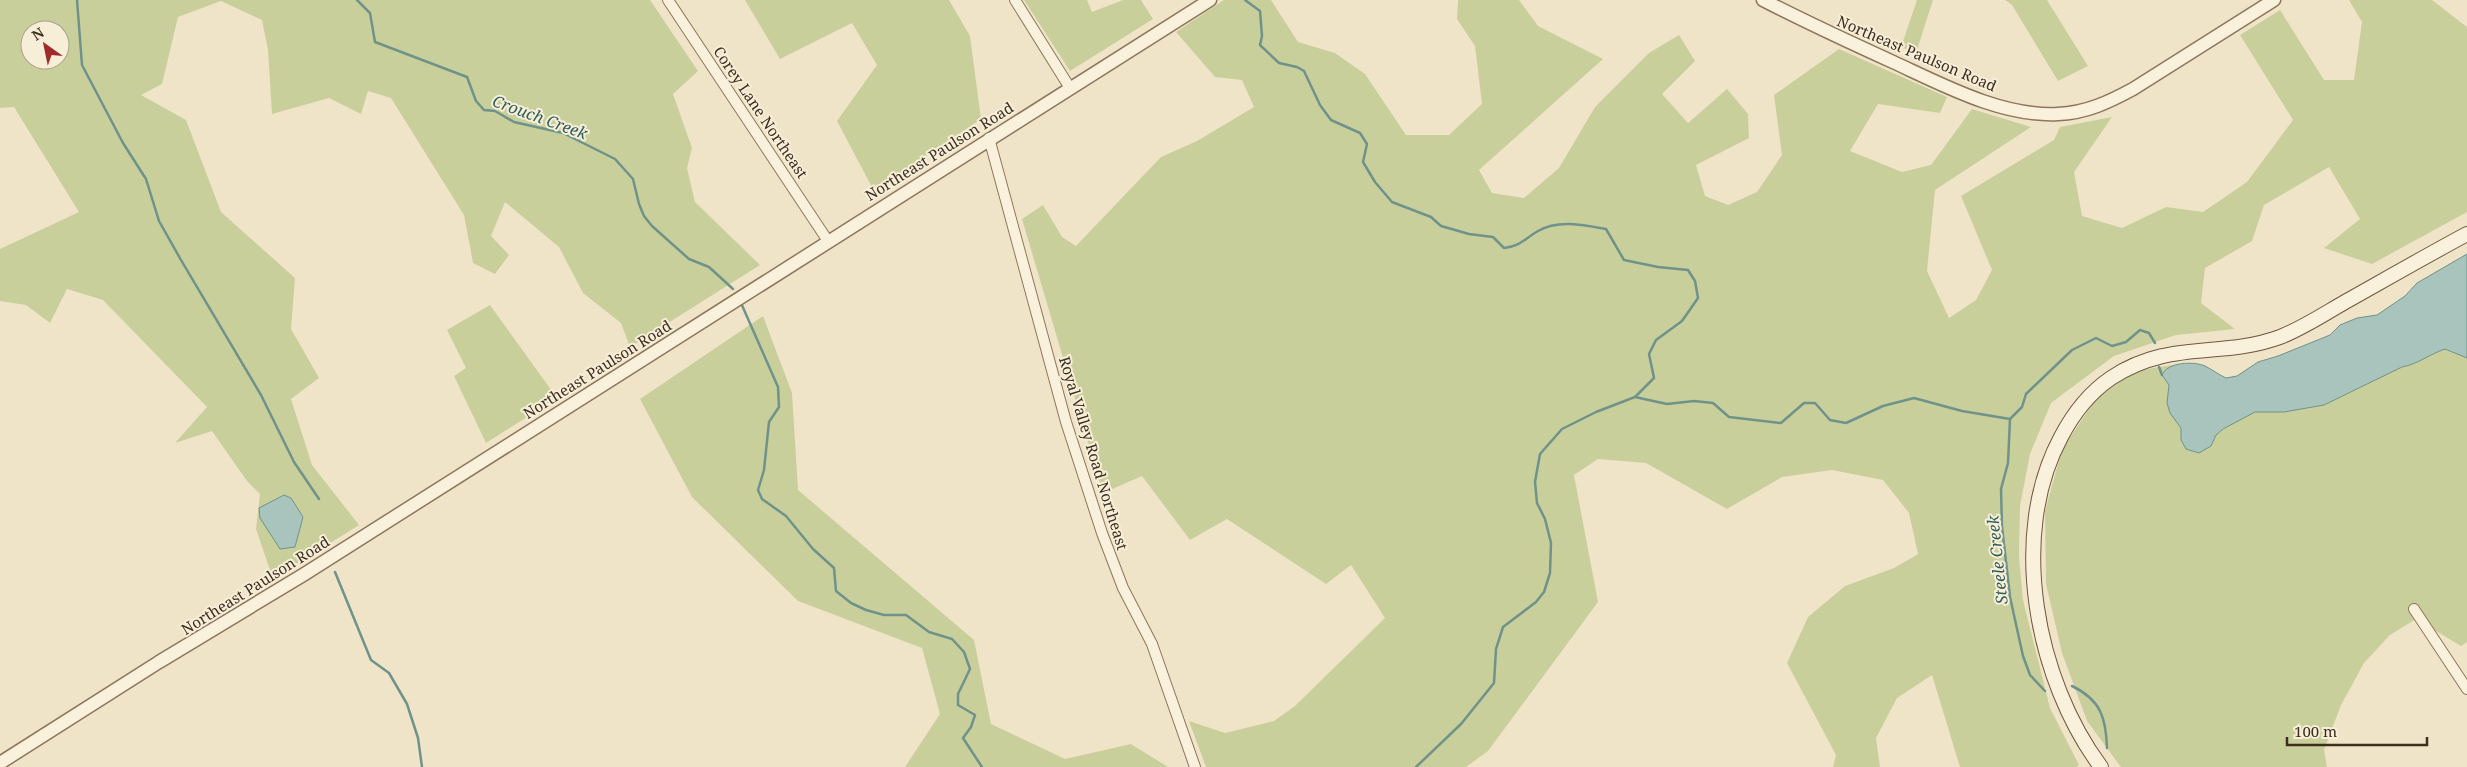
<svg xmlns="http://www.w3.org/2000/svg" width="2467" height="767" font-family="'Noto Serif',serif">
	<rect width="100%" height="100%" fill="#f0e4c8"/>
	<!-- green -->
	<path fill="#c9cf9b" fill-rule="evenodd" d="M0,0H650L698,71L673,94L692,148L687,168L695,202L760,265L630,347L621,323L583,293L559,247L505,202L491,236L509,255L495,274L473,263L464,215L391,98L368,91L361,114L329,98L272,114L268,50L262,20L221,1L178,17L162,84L141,95L186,120L221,212L295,278L291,329L319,378L291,399L312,465L359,525L273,579L256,529L260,494L247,481L212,431L175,443L207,407L103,300L67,289L50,323L26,305L0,301V249L79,212L14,107L0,108ZM30,30H60V60H30Z
		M745,0H949L970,36L981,119L874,191L837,121L877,65L852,23L780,59Z
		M1024,0H1087L1092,12L1123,0H1141L1153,19L1070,71Z
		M1224,0H1271L1298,42L1335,53L1365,74L1406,135H1449L1482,104L1475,46L1457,19L1458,0H1519L1538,26L1603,59L1479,170L1492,193L1524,198L1559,168L1595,107L1649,53L1679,35L1695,61L1662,94L1688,123L1727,89L1748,114L1749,138L1696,165L1705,196L1728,205L1757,192L1782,155L1774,95L1839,49L1947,97L1940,113L1878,104L1850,151L1902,172L1931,165L1972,109L2031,127L1935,190L1927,271L1949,318L1976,300L1992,270L1961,196L2054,140L2060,127L2112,117L2074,172L2082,216L2122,228L2166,207L2203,212L2247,182L2293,120L2240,35L2280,10L2324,80H2354L2362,22L2349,0H2432L2467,27V212L2372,264L2324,248L2360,219L2329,167L2264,205L2252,241L2205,268L2201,303L2235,329L2176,335L2114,356L2051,403L2030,454L2020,506L2019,556L2023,600L2050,708L2079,765L2076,767H1960L1932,675L1897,698L1876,738L1880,767H1833L1836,755L1787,663L1808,617L1845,586L1894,568L1918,554L1909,513L1883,480L1832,470L1782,477L1727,509L1646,463L1598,459L1574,475L1598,602L1488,751L1466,767H1206L1189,721L1225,733L1274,721L1295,706L1385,618L1351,565L1326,584L1227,519L1190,540L1142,476L1103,493L1022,219L1043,205L1062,237L1076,246L1161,157L1197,141L1254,107L1242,80L1215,77L1176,32Z
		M1917,0H1933L1916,53L1901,47Z
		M2005,0H2047L2088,66L2058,81L2012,5Z
		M2467,254V642L2461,646L2416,619L2390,635L2364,663L2341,705L2324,750L2327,767H2121L2087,721L2062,653L2046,584L2045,511L2062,449L2100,393L2124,377L2140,370L2179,364L2204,365L2226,378L2237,376L2258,362L2278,356L2330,335L2340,325L2357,318L2377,315L2405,296L2417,283Z
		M490,305L557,398L486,443L454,376L466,368L447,330Z
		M763,316L792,393L798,490L974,640L991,724L1065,759L1131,744L1168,767H905L940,714L922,648L798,601L692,497L640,399Z"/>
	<!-- water -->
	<path fill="#a9c4bc" stroke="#6f938a" d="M2467,254V358L2445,349C2430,354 2418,364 2402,367L2324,405L2284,412H2255L2223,429L2216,435L2211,446L2199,453L2186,449L2181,440V428L2170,413L2167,403L2169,385L2162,375C2167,362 2194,361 2205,366C2213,370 2219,375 2226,378L2237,376L2258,362L2278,356L2330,335L2340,325L2357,318L2377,315L2405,296L2417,283Z
		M284,495L291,498L303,517L295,547L280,549L260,518L259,508Z"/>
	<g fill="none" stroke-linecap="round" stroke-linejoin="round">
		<!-- stream -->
		<path stroke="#6f938a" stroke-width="2.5" d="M77,0L82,65L123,143L146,179L159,221L181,260L261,395L294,462L319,499
			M357,0L370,13L375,42L467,77L476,101L484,110L495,111L514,122L563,133L615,159L633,179L639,204L644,216L652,226L689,259L709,267L733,289
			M1245,0L1260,11L1262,36L1260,45L1279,63L1297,67L1304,71L1320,105L1331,120L1360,133L1367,144L1363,162L1375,182L1392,202L1431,217L1441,226L1469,234L1493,237L1504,248C1521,246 1524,239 1538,231C1558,219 1585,225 1606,229L1624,260L1658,267L1688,270L1695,281L1698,298L1682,321L1656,340L1649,354L1654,378L1635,397
			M741,303L778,387L779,407L769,422L764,470L758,490L762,499L786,516L813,549L834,568L836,591L851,603L866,610L884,615H906L929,632L952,639L964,652L970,669L958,694V705L975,715L971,727L963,738L982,767
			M2159,367L2162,375
			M2010,419L2008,463L2001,489L2002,527L2010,597L2023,656L2030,675L2045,691
			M2010,419L2022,407L2026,394L2072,350L2096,338L2112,346L2126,342L2140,330L2149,333L2155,343
			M335,572L371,660L389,673L407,704L418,738L422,767
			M2072,686C2101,700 2106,718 2107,748
			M1416,767L1461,724L1494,683L1496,649L1503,627L1536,602L1544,592L1550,573L1551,543L1545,519L1537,503L1535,482L1540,454L1562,429L1596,412L1635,397L1667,404L1694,401L1713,403L1729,417L1781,423L1804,403H1815L1830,420L1846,423L1883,406L1914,398L1962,411L2010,419"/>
		<defs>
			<path id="minor" d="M668,0L828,241
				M1015,0L1070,88
				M989,138L1066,422L1102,533L1123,588L1152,644L1195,767
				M2414,609L2467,689"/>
			<path id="tertiary" d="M1763,0C1806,22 1849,42 1893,62C1943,85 2002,117 2058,114C2086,113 2109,102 2133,89L2274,0
				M0,763L159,662L303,575L1210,0"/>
			<path id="secondary" d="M2101,767C2036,680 2008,535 2061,437C2073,414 2089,393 2111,378C2170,339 2220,359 2280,337C2303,328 2324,314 2345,302C2386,279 2426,256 2467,234"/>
		</defs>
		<!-- minor casing -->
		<use href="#minor" stroke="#8d765c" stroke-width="12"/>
		<!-- tertiary casing -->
		<use href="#tertiary" stroke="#8d765c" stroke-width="15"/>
		<!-- secondary casing -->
		<use href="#secondary" stroke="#6f573f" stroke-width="16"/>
		<!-- minor -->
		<use href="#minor" stroke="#faf1dc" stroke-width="10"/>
		<!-- tertiary -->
		<use href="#tertiary" stroke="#faf1dc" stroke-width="12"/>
		<!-- secondary -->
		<use href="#secondary" stroke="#faf1dc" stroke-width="14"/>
	</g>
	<g text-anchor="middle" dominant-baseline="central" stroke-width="4" stroke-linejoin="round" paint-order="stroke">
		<!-- street labels -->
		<g font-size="15" fill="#3d2e20" stroke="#f7eed8">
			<text transform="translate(1917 53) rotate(23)">Northeast Paulson Road</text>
			<text transform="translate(761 112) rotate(56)">Corey Lane Northeast</text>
			<text transform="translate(939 151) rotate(-32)">Northeast Paulson Road</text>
			<text transform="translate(597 369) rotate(-32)">Northeast Paulson Road</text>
			<text transform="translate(1094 453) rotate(73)">Royal Valley Road Northeast</text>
			<text transform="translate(255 585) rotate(-32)">Northeast Paulson Road</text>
		</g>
		<!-- water labels -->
		<g font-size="16" font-style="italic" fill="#2f5d5a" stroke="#f7eed8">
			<text transform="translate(540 117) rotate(20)">Crouch Creek</text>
			<text transform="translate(1997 560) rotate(-96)">Steele Creek</text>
		</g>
	</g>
	<!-- north arrow -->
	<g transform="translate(45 45) rotate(327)"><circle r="24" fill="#f7eed8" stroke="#ada18e"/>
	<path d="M0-4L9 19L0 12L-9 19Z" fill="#9e2a2b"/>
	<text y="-8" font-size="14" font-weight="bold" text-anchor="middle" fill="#3d2e20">N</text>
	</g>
	<!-- scale -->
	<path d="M2287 737v8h140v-8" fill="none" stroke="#3d2e20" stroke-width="2.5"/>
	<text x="2294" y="737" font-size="15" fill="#3d2e20" stroke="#f7eed8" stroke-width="4" paint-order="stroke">100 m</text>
</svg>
